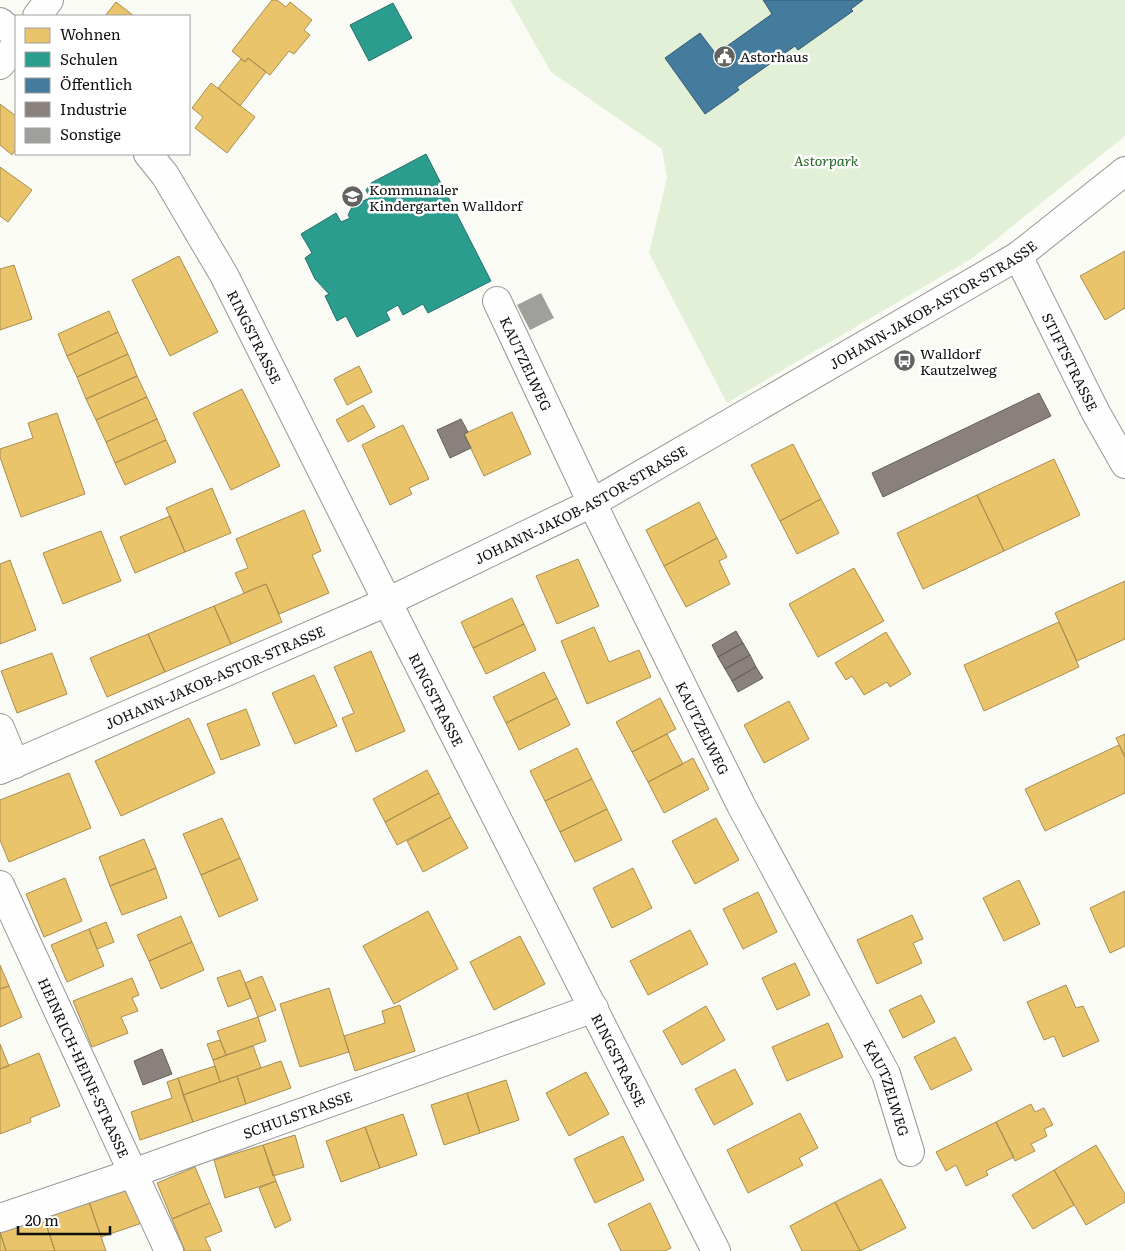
<svg xmlns="http://www.w3.org/2000/svg" width="1125" height="1251" font-family="Literata,serif">
	<rect width="100%" height="100%" fill="#fbfbf6"/>
	<!-- green -->
	<path fill="#e1f0d7" d="M510,0H1125V136L974,257L727,403L649,253L667,178L662,149L551,72Z"/>
	<!-- homes -->
	<path fill="#e9c46a" stroke="#a88e4f" d="M272,0H277L286,7L290,2L312,20L304,30L310,35L294,54L289,51L270,75L248,58L245,62L232,51Z
		M116,2L134,16H105Z
		M248,58L266,72L240,106L218,88L241,59L245,62Z
		M211,83L255,117L227,153L195,128L203,117L192,108Z
		M0,104L16,116V149L12,155L0,145Z
		M0,167L32,190L8,222L0,216Z
		M1125,251V308L1105,320L1080,276Z
		M179,256L218,332L170,356L132,280Z
		M14,265L32,319L0,330V269Z
		M109,311L118,332L67,356L58,334Z
		M118,332L128,354L77,377L67,356Z
		M128,354L137,376L86,399L77,377Z
		M359,366L372,392L347,405L334,379Z
		M137,376L147,397L96,420L86,399Z
		M242,389L280,466L231,490L193,413Z
		M147,397L157,419L106,442L96,420Z
		M363,405L375,427L348,442L336,420Z
		M512,412L531,454L484,476L464,434Z
		M57,413L85,494L21,517L0,457V449L33,438L28,423Z
		M157,419L166,440L115,463L106,442Z
		M403,425L429,479L409,488L412,494L390,505L362,445Z
		M166,440L176,462L125,485L115,463Z
		M793,444L821,499L780,521L751,465Z
		M1054,459L1080,515L1004,551L977,495Z
		M212,488L231,533L185,552L166,508Z
		M977,495L1004,551L923,589L897,533Z
		M821,499L839,533L797,554L780,521Z
		M699,502L717,538L664,566L646,530Z
		M304,510L321,551L312,555L329,593L279,614L266,584L244,593L235,573L248,568L236,539Z
		M170,516L185,552L135,573L120,537Z
		M101,531L121,581L63,604L43,553Z
		M717,538L727,557L719,561L730,584L686,607L664,566Z
		M578,559L599,606L557,624L536,576Z
		M10,560L36,630L0,644V564Z
		M854,568L884,621L818,657L789,604Z
		M1125,581V639L1077,661L1055,613Z
		M266,584L282,622L231,644L214,606Z
		M512,598L524,624L473,648L461,622Z
		M214,606L231,644L165,672L148,634Z
		M1059,622L1079,667L984,711L964,665Z
		M524,624L536,650L486,674L473,648Z
		M594,627L609,662L639,650L651,677L587,704L561,641Z
		M886,632L911,674L890,687L887,682L864,695L852,676L846,680L835,663Z
		M148,634L165,672L107,697L90,658Z
		M371,651L405,731L356,752L342,718L354,713L334,667Z
		M52,653L67,694L17,713L1,671Z
		M544,672L557,698L506,723L493,697Z
		M314,675L337,726L295,744L272,693Z
		M557,698L570,725L519,750L506,723Z
		M660,698L676,729L632,752L616,722Z
		M789,701L809,739L764,763L744,725Z
		M246,709L260,745L221,760L207,724Z
		M189,718L215,773L121,816L95,761Z
		M667,734L683,764L648,782L632,752Z
		M1125,734V757L1116,738Z
		M1119,745L1125,757V793L1045,831L1025,789Z
		M577,748L592,779L545,801L530,771Z
		M693,758L709,789L664,813L648,782Z
		M427,770L439,793L385,822L373,799Z
		M69,773L91,828L9,862L0,840V800Z
		M592,779L607,809L560,832L545,801Z
		M439,793L451,817L397,845L385,822Z
		M607,809L622,840L575,862L560,832Z
		M451,817L468,848L423,872L407,841Z
		M222,818L240,858L201,875L183,834Z
		M716,818L739,860L695,884L672,841Z
		M144,839L156,868L110,886L99,857Z
		M240,858L258,900L219,917L201,875Z
		M156,868L167,898L122,915L110,886Z
		M633,868L652,908L612,928L593,888Z
		M65,878L82,921L44,937L26,894Z
		M1019,880L1040,924L1004,941L983,898Z
		M1125,891V946L1110,953L1090,908Z
		M758,892L777,932L743,949L723,909Z
		M428,911L458,969L394,1004L363,946Z
		M912,915L923,939L913,943L922,963L877,984L857,940Z
		M181,916L192,942L149,961L137,935Z
		M106,922L114,942L97,949L89,929Z
		M89,929L104,966L67,982L51,945Z
		M690,930L708,964L648,995L630,961Z
		M520,936L545,984L494,1010L470,962Z
		M192,942L204,970L161,989L149,961Z
		M795,963L810,995L777,1010L762,978Z
		M0,965L9,986L0,989Z
		M240,970L251,998L228,1007L217,978Z
		M262,976L276,1010L258,1017L245,983Z
		M132,978L139,995L132,998L138,1011L121,1017L128,1033L92,1047L73,1001Z
		M1066,985L1076,1008L1083,1006L1099,1041L1063,1057L1054,1036L1044,1040L1027,1002Z
		M9,986L22,1017L0,1027V989Z
		M329,988L349,1052L300,1067L280,1004Z
		M921,995L935,1022L903,1038L889,1010Z
		M400,1005L415,1051L355,1071L344,1036L385,1023L382,1011Z
		M706,1006L725,1040L682,1065L663,1031Z
		M258,1017L266,1041L226,1055L217,1031Z
		M828,1023L843,1057L787,1081L772,1047Z
		M955,1037L972,1070L931,1090L914,1057Z
		M220,1040L226,1055L213,1060L207,1044Z
		M0,1044L9,1066L0,1069Z
		M253,1046L261,1068L220,1082L213,1060Z
		M39,1053L60,1106L30,1118L31,1122L0,1134V1069Z
		M281,1061L291,1088L246,1104L237,1076Z
		M215,1066L220,1082L183,1095L178,1078Z
		M735,1069L753,1104L714,1125L695,1089Z
		M586,1072L609,1114L569,1136L546,1093Z
		M237,1076L246,1104L193,1122L183,1095Z
		M178,1078L193,1122L140,1140L131,1112L172,1098L167,1082Z
		M506,1080L519,1120L480,1133L467,1093Z
		M467,1093L480,1133L444,1145L431,1105Z
		M1031,1104L1035,1112L1044,1108L1053,1125L1044,1129L1047,1136L1031,1144L1035,1151L1015,1161L996,1122Z
		M800,1113L818,1148L799,1158L803,1165L748,1193L727,1150Z
		M403,1114L417,1155L380,1168L365,1127Z
		M996,1122L1014,1157L986,1171L988,1175L966,1186L956,1165L946,1171L936,1152Z
		M365,1127L380,1168L341,1182L326,1141Z
		M295,1135L304,1167L273,1176L263,1145Z
		M623,1136L644,1180L595,1203L574,1159Z
		M263,1145L276,1181L225,1198L214,1160Z
		M1096,1145L1125,1194V1202L1086,1225L1054,1170Z
		M195,1167L210,1203L172,1219L157,1183Z
		M1054,1170L1074,1205L1033,1229L1012,1195Z
		M881,1179L906,1228L860,1251L835,1202Z
		M276,1181L291,1220L275,1228L259,1188Z
		M131,1188L142,1223L101,1237L89,1202Z
		M89,1202L106,1251H55L44,1218Z
		M835,1202L860,1251H802L790,1226Z
		M210,1203L222,1231L205,1238L211,1251H185L172,1219Z
		M650,1203L671,1248L665,1251H621L608,1224Z
		M44,1218L55,1251H6L0,1232Z
		M0,1232L6,1251H0Z"/>
	<!-- schools -->
	<path fill="#2a9d8f" stroke="#227369" d="M393,3L412,38L369,61L350,25Z
		M426,154L491,281L428,313L423,304L403,315L398,305L386,312L390,320L357,337L346,316L337,321L325,296L329,294L315,279L305,258L312,253L301,234L336,213L341,222L350,218L348,215L353,205L370,198L366,190L371,183Z"/>
	<!-- public -->
	<path fill="#457b9d" stroke="#355b73" d="M763,0H863L851,9L853,11L798,50L795,46L737,87L739,90L705,114L665,58L700,33L716,54L772,14Z"/>
	<!-- industry -->
	<path fill="#8a817c" stroke="#655f5c" d="M1039,393L1051,416L883,497L872,473Z
		M461,419L468,432L464,434L471,448L450,458L437,430Z
		M736,631L743,643L718,657L712,645Z
		M743,643L750,655L725,669L718,657Z
		M750,655L756,667L732,681L725,669Z
		M756,667L763,678L738,692L732,681Z
		M162,1049L172,1074L143,1085L134,1061Z"/>
	<!-- building -->
	<path fill="#9f9f9b" d="M541,293L554,318L530,330L517,305Z"/>
	<g fill="none" stroke-linecap="round" stroke-linejoin="round">
		<defs>
			<g id="minor">
				<path d="M37,16L49,0"/>
				<path d="M0,22L16,35"/>
				<path d="M0,65L16,45"/>
				<path id="s1" d="M148,154L165,175L224,275L408,643L716,1251"/>
				<path id="s2" d="M1018,256L1096,413L1125,464"/>
				<path id="s3" d="M497,301L592,503L741,805L886,1074L910,1152"/>
				<path d="M0,728L15,764"/>
				<path id="s4" d="M0,770L387,602L592,503L1018,256L1125,171"/>
				<path id="s5" d="M0,885L169,1251"/>
				<path id="s6" d="M0,1218L133,1173L594,1008"/>
			</g>
		</defs>
		<!-- minor casing -->
		<use href="#minor" stroke="#969694" stroke-width="30"/>
		<!-- minor -->
		<use href="#minor" stroke="#fefefe" stroke-width="28"/>
	</g>
	<!-- icons -->
	<defs>
		<symbol id="civic-disc" viewBox="-11 -11 22 22"><circle r="9.5" fill="#626260" stroke="#fff"/><path d="M-.6-6.5H3V-4.5H.6V-3L4-1V1h2V6H-6V1h2V-1L-.6-3ZM-1.2 2.5V6h2.4V2.5Z" fill="#fff"/></symbol>
		<symbol id="school-disc" viewBox="-11 -11 22 22"><circle r="9.5" fill="#626260" stroke="#fff"/><path d="M0-5L7-2L0 1L-7-2ZM-4 1L0 2.5L4 1V4Q0 6-4 4Z" fill="#fff"/></symbol>
		<symbol id="bus-disc" viewBox="-11 -11 22 22"><circle r="9.5" fill="#626260" stroke="#fff"/><path d="M-5-6H5V4H4V6H2V4H-2V6H-4V4H-5ZM-3.5-4V0h7V-4ZM-3.5 1.2v1.5H-2V1.2ZM2 1.2v1.5H3.5V1.2Z" fill="#fff"/></symbol>
	</defs>
	<g fill-rule="evenodd">
		<use href="#civic-disc" x="712" y="44" width="25" height="25"/>
		<use href="#school-disc" x="340" y="184" width="25" height="25"/>
		<use href="#bus-disc" x="892" y="348" width="25" height="25"/>
	</g>
	<g text-anchor="middle" dominant-baseline="central" stroke-width="5" stroke-linejoin="round" paint-order="stroke">
		<!-- poi labels -->
		<g font-size="14" fill="#101010" stroke="#fff" text-anchor="start">
			<text x="740" y="56">Astorhaus</text>
			<text x="369" y="189">Kommunaler<tspan x="369" dy="16">Kindergarten Walldorf</tspan></text>
			<text x="920" y="353">Walldorf<tspan x="920" dy="16">Kautzelweg</tspan></text>
		</g>
		<!-- park labels -->
		<g font-size="14" font-style="italic" fill="#246423" stroke="#fff">
			<text x="826" y="160">Astorpark</text>
		</g>
		<!-- street labels -->
		<g font-size="14" fill="#101010" stroke="#fff">
			<text stroke="none"><textPath href="#s4" startOffset="1044">JOHANN-JAKOB-ASTOR-STRASSE</textPath></text>
			<text stroke="none"><textPath href="#s1" startOffset="212">RINGSTRASSE</textPath></text>
			<text stroke="none"><textPath href="#s2" startOffset="118">STIFTSTRASSE</textPath></text>
			<text stroke="none"><textPath href="#s3" startOffset="69">KAUTZELWEG</textPath></text>
			<text stroke="none"><textPath href="#s4" startOffset="639">JOHANN-JAKOB-ASTOR-STRASSE</textPath></text>
			<text stroke="none"><textPath href="#s4" startOffset="234">JOHANN-JAKOB-ASTOR-STRASSE</textPath></text>
			<text stroke="none"><textPath href="#s1" startOffset="618">RINGSTRASSE</textPath></text>
			<text stroke="none"><textPath href="#s3" startOffset="474">KAUTZELWEG</textPath></text>
			<text stroke="none"><textPath href="#s1" startOffset="1022">RINGSTRASSE</textPath></text>
			<text stroke="none"><textPath href="#s5" startOffset="201">HEINRICH-HEINE-STRASSE</textPath></text>
			<text stroke="none"><textPath href="#s3" startOffset="879">KAUTZELWEG</textPath></text>
			<text stroke="none"><textPath href="#s6" startOffset="315">SCHULSTRASSE</textPath></text>
		</g>
	</g>
	<!-- legend -->
	<rect x="15" y="15" width="175" height="140" fill="#ffffff" stroke="#9f9f9f"/>
	<rect x="25" y="28" width="25" height="15" fill="#e9c46a" stroke="#9f9f9f"/>
	<text x="60" y="40" font-size="15" fill="#101010">Wohnen</text>
	<rect x="25" y="52" width="25" height="15" fill="#2a9d8f" stroke="#9f9f9f"/>
	<text x="60" y="65" font-size="15" fill="#101010">Schulen</text>
	<rect x="25" y="78" width="25" height="15" fill="#457b9d" stroke="#9f9f9f"/>
	<text x="60" y="90" font-size="15" fill="#101010">Öffentlich</text>
	<rect x="25" y="102" width="25" height="15" fill="#8a817c" stroke="#9f9f9f"/>
	<text x="60" y="115" font-size="15" fill="#101010">Industrie</text>
	<rect x="25" y="128" width="25" height="15" fill="#9f9f9b" stroke="#9f9f9f"/>
	<text x="60" y="140" font-size="15" fill="#101010">Sonstige</text>
	<!-- scale -->
	<path d="M18 1226v8h92v-8" fill="none" stroke="#101010" stroke-width="2.5"/>
	<text x="25" y="1226" font-size="15" fill="#101010" stroke="#ffffff" stroke-width="4" paint-order="stroke">20 m</text>
</svg>
